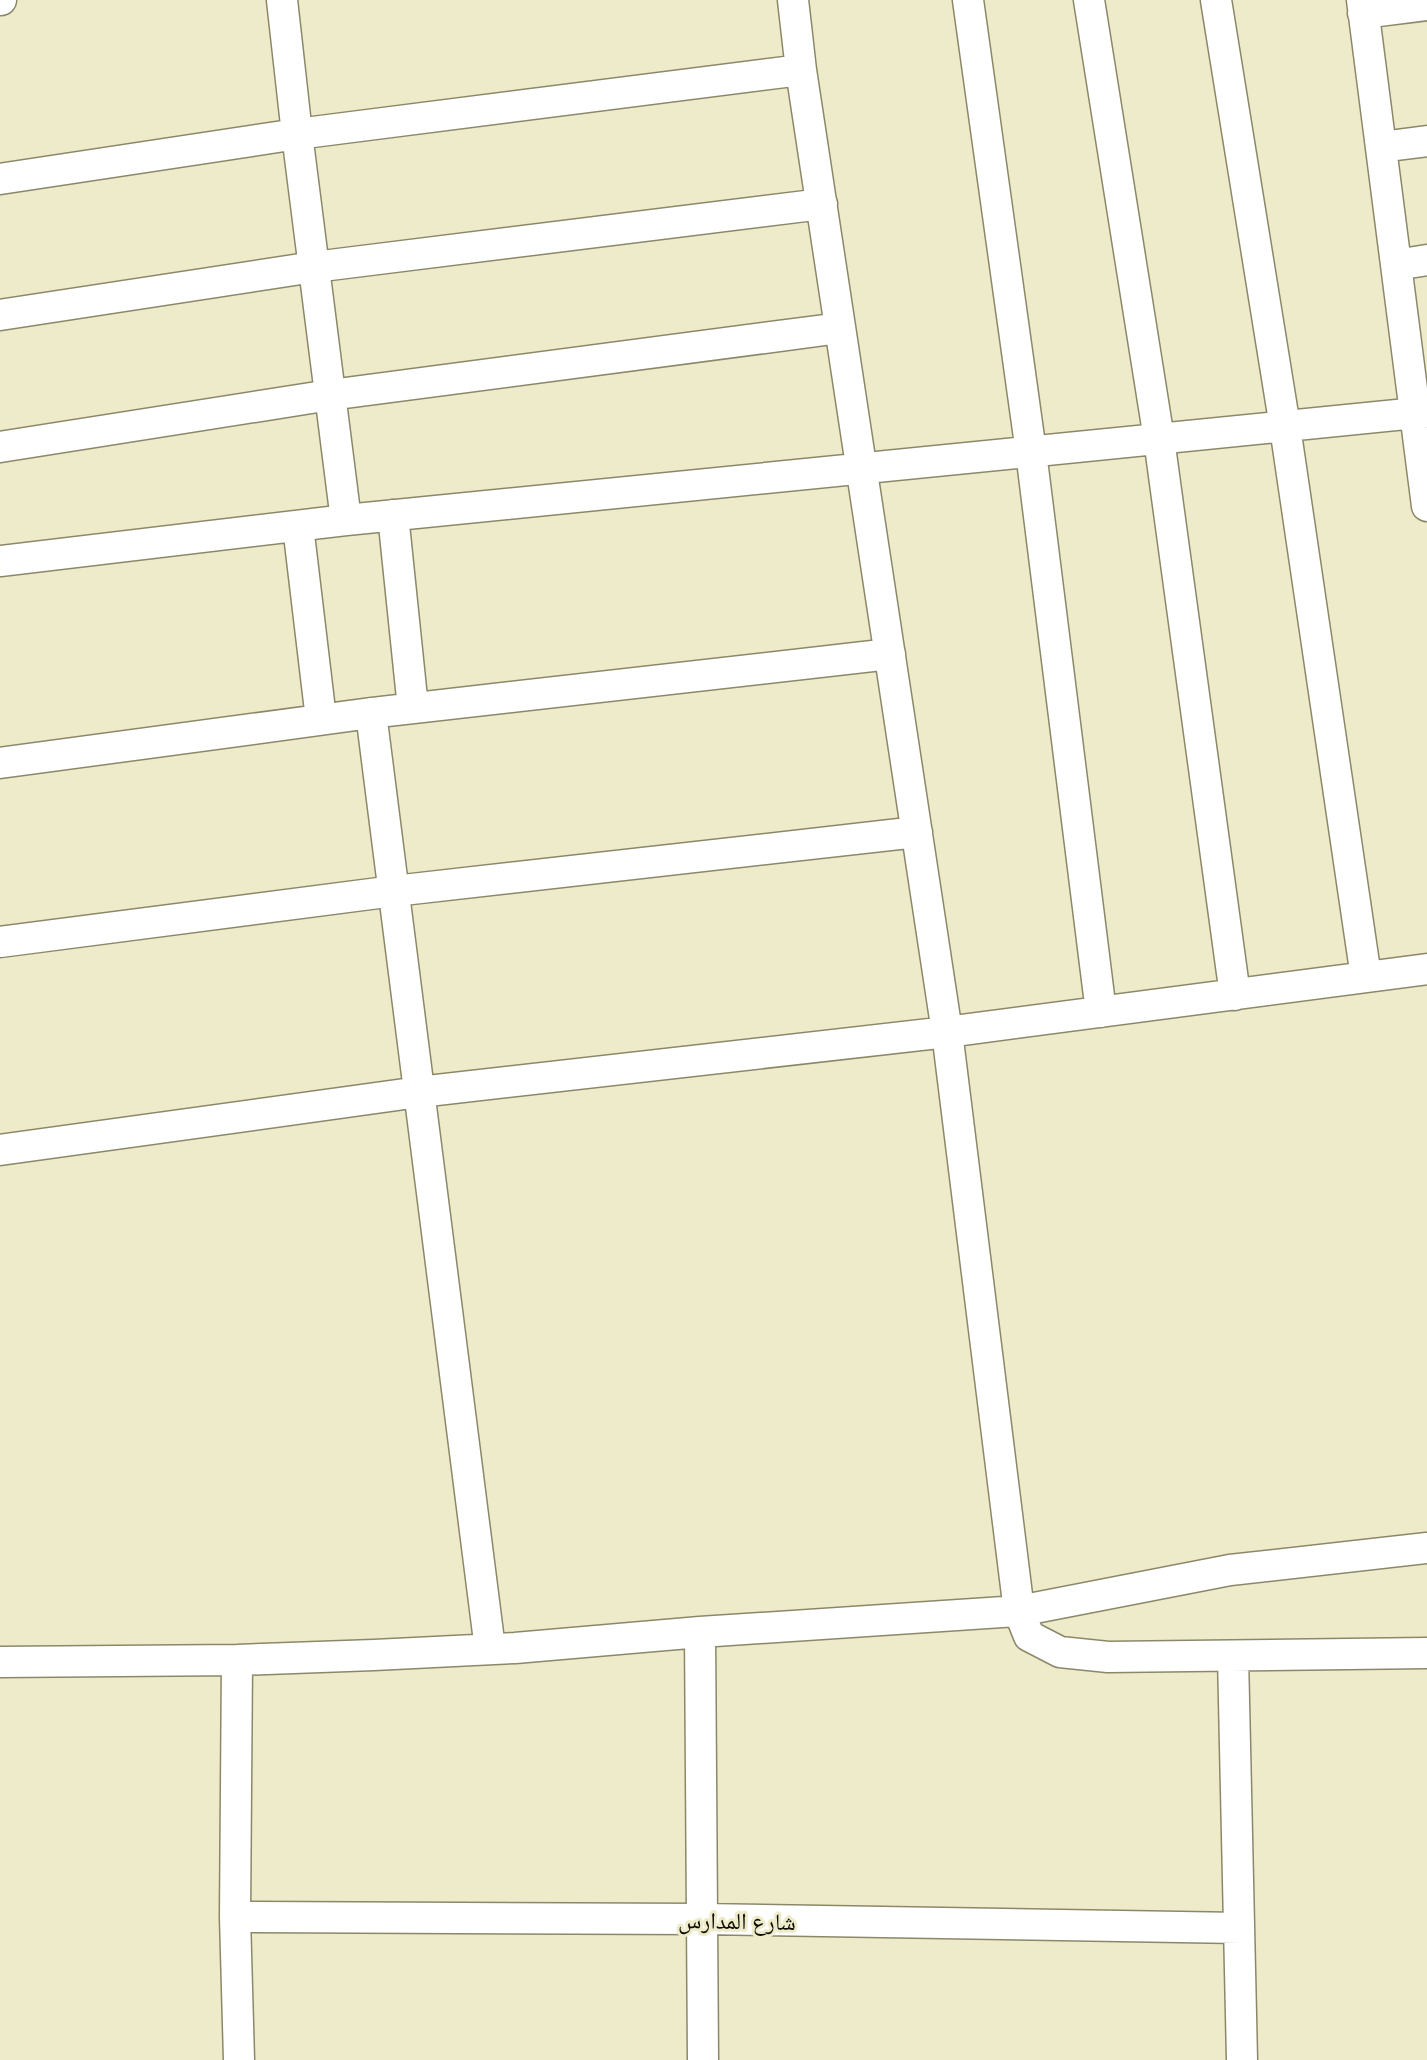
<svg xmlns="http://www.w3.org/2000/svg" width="1427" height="2060" font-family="'IBM Plex Sans','Noto Naskh Arabic',sans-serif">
	<rect width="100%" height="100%" fill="#eeebca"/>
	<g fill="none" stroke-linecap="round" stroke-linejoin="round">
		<defs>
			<path id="street" d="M0,0H1
				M282,0L297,134L346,520
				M793,0L801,70L947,1032L1019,1611L1029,1636L1060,1652L1108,1657L1427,1653
				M968,0L1031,452L1101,1012
				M1089,0L1159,439L1235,995
				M1216,0L1285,427L1366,977
				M1362,0L1427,506
				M1363,13L1427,5
				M1381,147L1427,141
				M0,179L297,134L801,70
				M1396,265L1427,260
				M0,315L314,267L822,204
				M0,447L330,395L840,328
				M393,515L413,708
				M298,526L321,719
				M0,561L346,520L1427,412
				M371,713L490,1649
				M0,763L371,713L890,654
				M0,942L394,891L917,832
				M0,1150L419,1092L947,1032L1427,969
				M700,1632L703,2060
				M1233,1656L1242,2060
				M237,1660L235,1917L239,2060
				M0,1662L237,1660L374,1655L515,1648L700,1632L1019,1611L1230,1570L1427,1548
				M235,1917L702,1919L1239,1928"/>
		</defs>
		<!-- street casing -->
		<use href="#street" stroke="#8b886a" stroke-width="33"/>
		<!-- street -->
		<use href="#street" stroke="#fff" stroke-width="30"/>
	</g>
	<g text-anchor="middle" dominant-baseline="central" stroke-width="6" stroke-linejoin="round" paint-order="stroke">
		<!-- street labels -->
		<g font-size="23" fill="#0d0c03" stroke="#eeebca">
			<text transform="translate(737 1920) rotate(1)">شارع المدارس</text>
		</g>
	</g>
</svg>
